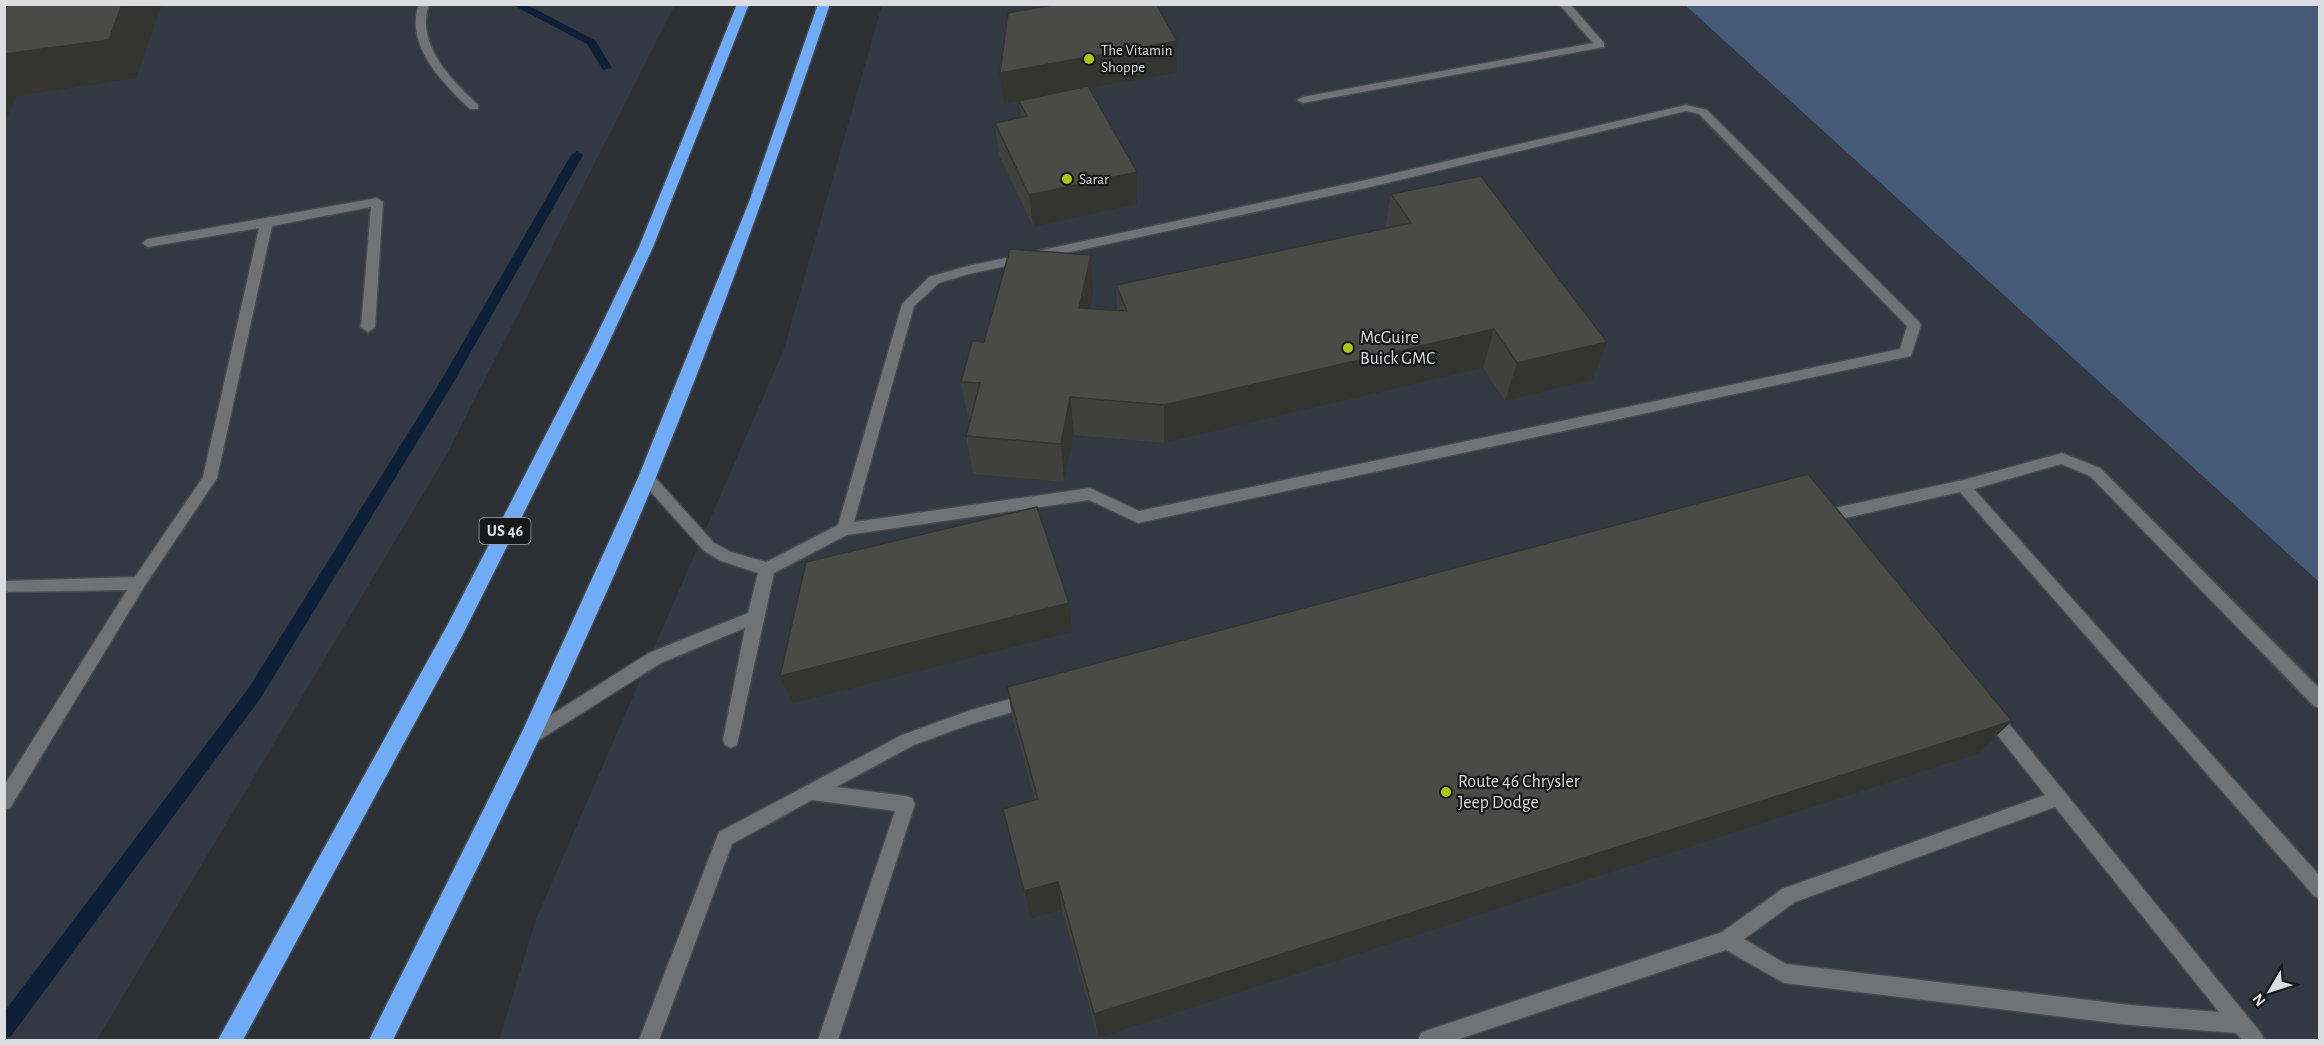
<svg xmlns="http://www.w3.org/2000/svg" width="2324" height="1045" font-family="'Alegreya Sans',sans-serif">
	<rect width="100%" height="100%" fill="#2d3034"/>
	<!-- built -->
	<path fill="#323942" d="M5,5H675L447,454L97,1040H5Z
		M882,5H1685L2319,582V1040H499L536,919L784,349Z"/>
	<!-- forest -->
	<path fill="#455a76" d="M1685,5H2319V582Z"/>
	<g fill="none" stroke-linecap="round" stroke-linejoin="round">
		<!-- stream -->
		<path fill="#0e2038" fill-rule="evenodd" d="M511,4H525L595,40L612,68L603,70L587,44Z
			M577,151L583,155L452,385L260,699L11,1036L4,1039V1012L248,689L442,379L571,155Z"/>
		<defs>
			<path id="lane" d="M419,4H429C415,45 452,80 478,105V109H470C444,84 404,46 419,4Z
				M1559,4H1570L1604,43V47L1303,103L1297,100L1303,97L1593,43Z
				M1686,105L1707,110L1919,322L1921,325L1911,356L1138,523L1089,500L847,535L774,573L737,745L731,748L725,745L723,740L745,628L661,663L536,742L530,745L524,742L522,737L524,732L649,653L748,613L758,573L721,561L704,551L642,482L640,478L642,474H652L714,543L731,552L766,562L838,525L902,304L929,277L968,266L1366,180ZM1686,111L1699,114L1907,326L1900,349L1139,511L1090,488L854,522L914,306L939,283L969,274L1366,188Z
				M377,198L383,202L375,327L368,332L361,327L371,207L272,226L217,478L144,587L10,808L4,810V786L127,590L8,592L4,591V581L135,577L203,477L259,228L148,247L142,243L148,239Z
				M2062,453L2100,468L2320,689V708L2314,706L2090,476L2061,464L1974,489L2320,876V899L2314,896L1960,492L1841,519L1842,522L1840,526C1830,529 1827,523 1823,515L1825,511L1830,509L1963,480Z
				M1028,694L1034,696L1036,701L1034,706L971,724L914,745L836,787L906,796L912,798L915,804L838,1040H818L895,811L812,800L732,844L659,1040H639L719,832L902,735L971,710Z
				M1990,706L1996,708L2261,1033L2264,1040H2242L2236,1033L2130,1025L1784,983L1726,950L1456,1040H1418L1421,1033L1428,1030L1722,932L1782,889L2045,795L1984,718L1982,713L1984,708ZM2055,807L2219,1012L2130,1005L1786,964L1744,939L1795,902Z"/>
			<path id="highway" d="M737,4H749L653,247L604,353L462,636L243,1040H218L448,624L588,353L639,247Z
				M818,4H830C776,164 720,321 656,477C577,668 484,854 393,1040H369L522,732L638,478L749,202Z"/>
		</defs>
		<!-- lane casing -->
		<use href="#lane" stroke="#484b4f" stroke-width="3"/>
		<!-- highway casing -->
		<use href="#highway" stroke="#484b4f" stroke-width="3"/>
		<!-- lane -->
		<use href="#lane" fill="#6f7277" fill-rule="evenodd"/>
		<!-- highway -->
		<use href="#highway" fill="#70abf8" fill-rule="evenodd"/>
	</g>
	<!-- wall -->
	<path fill="#40403c" d="M1177,41V73L1090,89L1137,172V204L1033,227L999,155L995,123L1021,118L1019,102L1004,104L1000,73Z
		M1391,194L1592,380L1505,401L1483,368L1164,443L1074,435L1064,482L973,474L966,436L970,420H968L961,382L984,342L1093,294L1090,308L1117,310L1116,285L1385,229Z
		M1007,687L2012,721L1977,754L1098,1038L1062,910L1030,919L1003,809L1035,800L1013,721Z"/>
	<!-- shaded-wall -->
	<path fill="#343431" d="M122,4H162L136,78L17,96L4,124V54Z
		M1177,41V73L1004,104L1000,73Z
		M1137,172V204L1033,227L1029,195Z
		M1091,255L1093,294L1082,346L1079,308Z
		M1494,329L1483,368L1164,443V405Z
		M1607,342L1592,380L1505,401L1517,363Z
		M1070,397L1074,435L1064,482L1061,444Z
		M1069,603L1072,632L793,703L780,676Z
		M2012,721L1977,754L1098,1038L1094,1014Z
		M1058,882L1062,910L1030,919L1024,891Z"/>
	<!-- building -->
	<path fill="#4a4b46" stroke="#343431" stroke-width="1.5" d="M4,4H122L109,40L4,54Z
		M1058,4H1156L1177,41L1000,73L1008,13Z
		M1088,86L1137,172L1029,195L995,123L1027,116L1019,101Z
		M1481,176L1607,342L1517,363L1494,329L1164,405L1070,397L1061,444L966,436L980,383L961,382L972,341L984,342L1010,249L1091,255L1079,308L1127,311L1116,285L1411,223L1391,194Z
		M1808,474L2012,721L1094,1014L1058,882L1024,891L1003,809L1038,799L1007,687Z
		M1037,507L1069,603L780,676L806,562Z"/>
	<!-- markers -->
	<g fill="#aac718" stroke="#16181a" stroke-width="2">
		<circle cx="1089" cy="59" r="6"/>
		<circle cx="1067" cy="179" r="6"/>
		<circle cx="1348" cy="348" r="6"/>
		<circle cx="1446" cy="792" r="6"/>
	</g>
	<g text-anchor="middle" dominant-baseline="central" stroke-width="4.5" stroke-linejoin="round" paint-order="stroke">
		<!-- far-poi labels -->
		<g font-size="15" fill="#dbdde0" stroke="#16181a" text-anchor="start">
			<text x="1101" y="50">The Vitamin<tspan x="1101" dy="17">Shoppe</tspan></text>
			<text x="1079" y="179">Sarar</text>
		</g>
		<!-- shield labels -->
		<rect fill="#16181a" stroke="#a0a2a5" stroke-width="1.5" x="479.5" y="518" width="51" height="26" rx="4.5"/>
		<g font-size="16" font-weight="bold" fill="#dbdde0">
			<text x="505" y="531">US 46</text>
		</g>
		<!-- poi labels -->
		<g font-size="18" fill="#dbdde0" stroke="#16181a" text-anchor="start">
			<text x="1360" y="338">McGuire<tspan x="1360" dy="21">Buick GMC</tspan></text>
			<text x="1458" y="782">Route 46 Chrysler<tspan x="1458" dy="21">Jeep Dodge</tspan></text>
		</g>
	</g>
	<!-- border -->
	<rect width="2324" height="1045" fill="none" stroke="#dbdde0" stroke-width="12"/>
	<!-- north arrow -->
	<g transform="translate(2270 991) rotate(231)" stroke="#16181a" stroke-width="4.5" paint-order="stroke">
	<path d="M0-4.5L10 22L0 15L-10 22Z" fill="#dbdde0"/>
	<text y="-9" font-size="16" font-weight="bold" text-anchor="middle" fill="#dbdde0">N</text>
	</g>
</svg>
